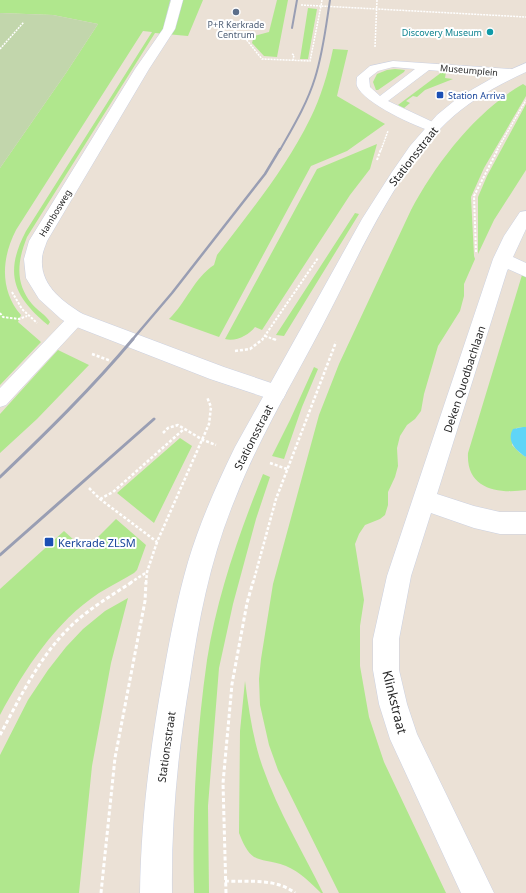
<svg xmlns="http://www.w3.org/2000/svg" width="526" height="893" font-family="'Noto Sans',sans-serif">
	<rect width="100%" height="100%" fill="#ebe1d6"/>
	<!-- green -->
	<path fill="#b0e78d" d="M0,0H203L188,36L155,33L27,237C17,262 15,283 32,304C38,311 46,315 50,322L48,325C13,296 4,273 26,231L152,32L143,31L16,230C1,259 0,291 21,315L18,322L41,342L0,385V168L66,73L98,24L53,15L0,13Z
		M277,0H288L277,57L264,56L252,43L254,36L269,32Z
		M308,8L317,9L308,59H300Z
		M333,49L348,50L337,96L385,124L347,151L311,166L219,337L169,319C186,303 194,278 214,265L217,255C250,212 286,168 310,119C321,97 328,73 333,49Z
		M395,69L405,70L404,72L378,90H376L373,82L377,74L387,70Z
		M442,72H446L445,78L453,79L425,90L417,97L413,96L406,101L410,103L404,108L398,105Z
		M523,84L526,86V96L484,168L471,197L474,256L475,259L464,284V296L460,311L438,346L424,394L421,411L415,419L407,425L400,436L397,448L398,466L395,477L388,492V505L385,515L380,519L365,525L359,534L355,544L364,600L360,626V666L369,717L384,762L446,893H339L278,770L269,745L260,705L259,679L261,659L273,584L319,415L339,364L411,210C436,163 476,111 523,84Z
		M526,104V170L494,220L478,254V197L487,176Z
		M377,144L370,169L350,195L262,330L255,327C249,335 236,342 225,339L317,169Z
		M355,213L359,214L284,336L276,335Z
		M522,275L526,277V427L516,428L512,445L520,453L526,457V490C498,494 466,489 468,453Z
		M58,350L89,365L37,419L0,453V414Z
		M314,367L318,369L302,407L284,459L272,456L290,420Z
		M180,438L192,446L154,523L117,493Z
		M263,474L270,477L256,519L233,604L219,668L208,806L209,893H194C192,815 196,737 207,660C217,596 239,534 263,474Z
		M116,519L146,545L137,570L134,573C123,580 110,586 99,593C55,622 25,669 0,715V589L64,531L85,550Z
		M128,598L111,663L92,766L79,893H0V755L28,700L48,670L66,647L83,629L105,611Z
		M245,681C249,711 253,740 263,768C278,811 303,852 323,893H321C311,883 300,872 286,866C259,856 252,867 239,833L240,731Z"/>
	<!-- cemetery -->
	<path fill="#c2d6ac" d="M0,13L53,15L98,24L66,73L0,168Z"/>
	<!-- water -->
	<path fill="#5fd5f7" d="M523,427H526V457C516,451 506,441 513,429Z"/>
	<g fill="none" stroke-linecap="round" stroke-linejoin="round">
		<defs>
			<path id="service" d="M393,61L511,69L515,70L517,73L515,76L511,77L429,70L388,101L439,125L440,128L439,131L434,132C416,127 364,103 357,86C356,83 357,80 357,77L370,66ZM393,67L415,69L380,96L370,87L369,78L378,71Z
				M76,313L82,315L84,319L82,323L6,405L0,407V388L70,315Z"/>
			<path id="minor" d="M526,211V229L513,257L526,263V277L508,269L507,271L437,494L474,506L500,512H526V534H500L474,528L431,513L411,576L399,639V670L407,704L417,734L494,893H461L390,739L379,704L373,670V639L387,576L493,259L504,236L520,212Z"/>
			<path id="tertiary" d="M171,0H183L175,29L149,69L47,241C45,247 42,253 42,259C40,285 63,302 83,314L224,367L283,387L286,393L283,399L276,401L210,379L69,324L61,319L39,299L26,278L24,259L29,241L135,69L163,29Z"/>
			<path id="secondary" d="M526,63V72C498,85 470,100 447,122C399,168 362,248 332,307C300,371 261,432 235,499C211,557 199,617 190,679C178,750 171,821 172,893H140C141,820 150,749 163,677C170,638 177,600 188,562C200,522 217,484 235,447L362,219L392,172L410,146L437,115L459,97L496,76Z"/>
		</defs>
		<!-- service casing -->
		<use href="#service" stroke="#cbd1e2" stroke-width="1"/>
		<!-- minor casing -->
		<use href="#minor" stroke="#cbd1e2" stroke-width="1"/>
		<!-- tertiary casing -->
		<use href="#tertiary" stroke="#cbd1e2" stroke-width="1"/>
		<!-- secondary casing -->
		<use href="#secondary" stroke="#cbd1e2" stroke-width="1"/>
		<!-- path-far3 -->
		<path stroke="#fff" stroke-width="1.5" stroke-dasharray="2 1" stroke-linecap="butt" d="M301,5L321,6L322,0
			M241,33L262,59L310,61L321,6L526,17
			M375,47L377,0
			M0,49L24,22
			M292,54L294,55L293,60
			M381,150L388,131
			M497,150L526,100"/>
		<!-- path-far2 -->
		<path stroke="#fff" stroke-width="2" stroke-dasharray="2.5 1.5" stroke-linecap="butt" d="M377,160L381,149
			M476,252L474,196L498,149
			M12,292L22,309L37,323
			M0,313L3,317L19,319L27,316
			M265,336L276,340
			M262,340L318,258"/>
		<!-- path-far1 -->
		<path stroke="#fff" stroke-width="2.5" stroke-dasharray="3 2" stroke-linecap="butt" d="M274,339L276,340
			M235,351L250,349L263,339
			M92,354L111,361
			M163,433L168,428L178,425L203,440L216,445
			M270,463L287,469
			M89,488L100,499L157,542
			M100,499L113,492L184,429
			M130,583L147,572
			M146,583L147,572L157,542L209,424L211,407L207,397
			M253,583L276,499L336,342"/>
		<!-- path -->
		<path stroke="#fff" stroke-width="3" stroke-dasharray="4 2.5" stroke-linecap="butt" d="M0,735C20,698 39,657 70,627C88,609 111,596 132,582
			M225,881C248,882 276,878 295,893
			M101,893L115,758L145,601L146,582
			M226,893L223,783L232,684L247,603L253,582"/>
		<!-- service -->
		<use href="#service" fill="#fff" fill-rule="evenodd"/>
		<!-- minor -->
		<use href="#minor" fill="#fff" fill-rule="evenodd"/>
		<!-- tertiary -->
		<use href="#tertiary" fill="#fff" fill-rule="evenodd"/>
		<!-- secondary -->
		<use href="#secondary" fill="#fff" fill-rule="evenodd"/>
		<!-- rail-far2 -->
		<path stroke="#999eb3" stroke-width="2" d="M292,28L297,0
			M280,150C293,127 307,104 315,78C323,53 326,26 330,0"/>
		<!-- rail-far1 -->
		<path stroke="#999eb3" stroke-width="2.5" d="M132,340L172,293L265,174L280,149"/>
		<!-- rail -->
		<path stroke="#999eb3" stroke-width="3" d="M0,477C46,433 92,388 133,339
			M0,555L154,419"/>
	</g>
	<!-- markers -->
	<circle fill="#5c6f8a" stroke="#fff" stroke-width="1.5" cx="236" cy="12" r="4"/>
	<circle fill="#0f9aa8" stroke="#fff" stroke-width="1.5" cx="490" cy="32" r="4"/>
	<g fill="#1a4fb4" stroke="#fff" stroke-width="1.5">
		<rect x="436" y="91" width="8" height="8" rx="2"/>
		<rect x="44" y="537" width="10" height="10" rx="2"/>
	</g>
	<g text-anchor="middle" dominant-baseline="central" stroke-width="4" stroke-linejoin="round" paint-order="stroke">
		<!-- far-service labels -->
		<g font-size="9" fill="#4e5e75" stroke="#fff">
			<text x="236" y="24">P+R Kerkrade<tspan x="236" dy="10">Centrum</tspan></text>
		</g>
		<!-- far-culture labels -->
		<g font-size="9" fill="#0d838f" stroke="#fff" text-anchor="end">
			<text x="482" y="32">Discovery Museum</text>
		</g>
		<!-- far-street labels -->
		<g font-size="9" fill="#262626" stroke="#fff">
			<text transform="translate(469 70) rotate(5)">Museumplein</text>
			<text transform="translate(55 213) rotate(-59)">Hambosweg</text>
		</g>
		<!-- far-transit labels -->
		<g font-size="9" fill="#164399" stroke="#fff" text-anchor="start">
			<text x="448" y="95">Station Arriva</text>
		</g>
		<!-- street labels -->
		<g font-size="11" fill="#262626" stroke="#fff">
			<text transform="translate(413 156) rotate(-52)">Stationsstraat</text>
			<text transform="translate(464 379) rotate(-72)">Deken Quodbachlaan</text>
			<text transform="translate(253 437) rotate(-63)">Stationsstraat</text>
			<text transform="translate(166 747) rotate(-82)">Stationsstraat</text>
		</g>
		<!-- transit labels -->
		<g font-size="11" fill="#164399" stroke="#fff" text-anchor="start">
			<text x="58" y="542">Kerkrade ZLSM</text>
		</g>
		<!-- near-street labels -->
		<g font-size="13" fill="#262626" stroke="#fff">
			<text transform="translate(395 702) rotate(76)">Klinkstraat</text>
		</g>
	</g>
</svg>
